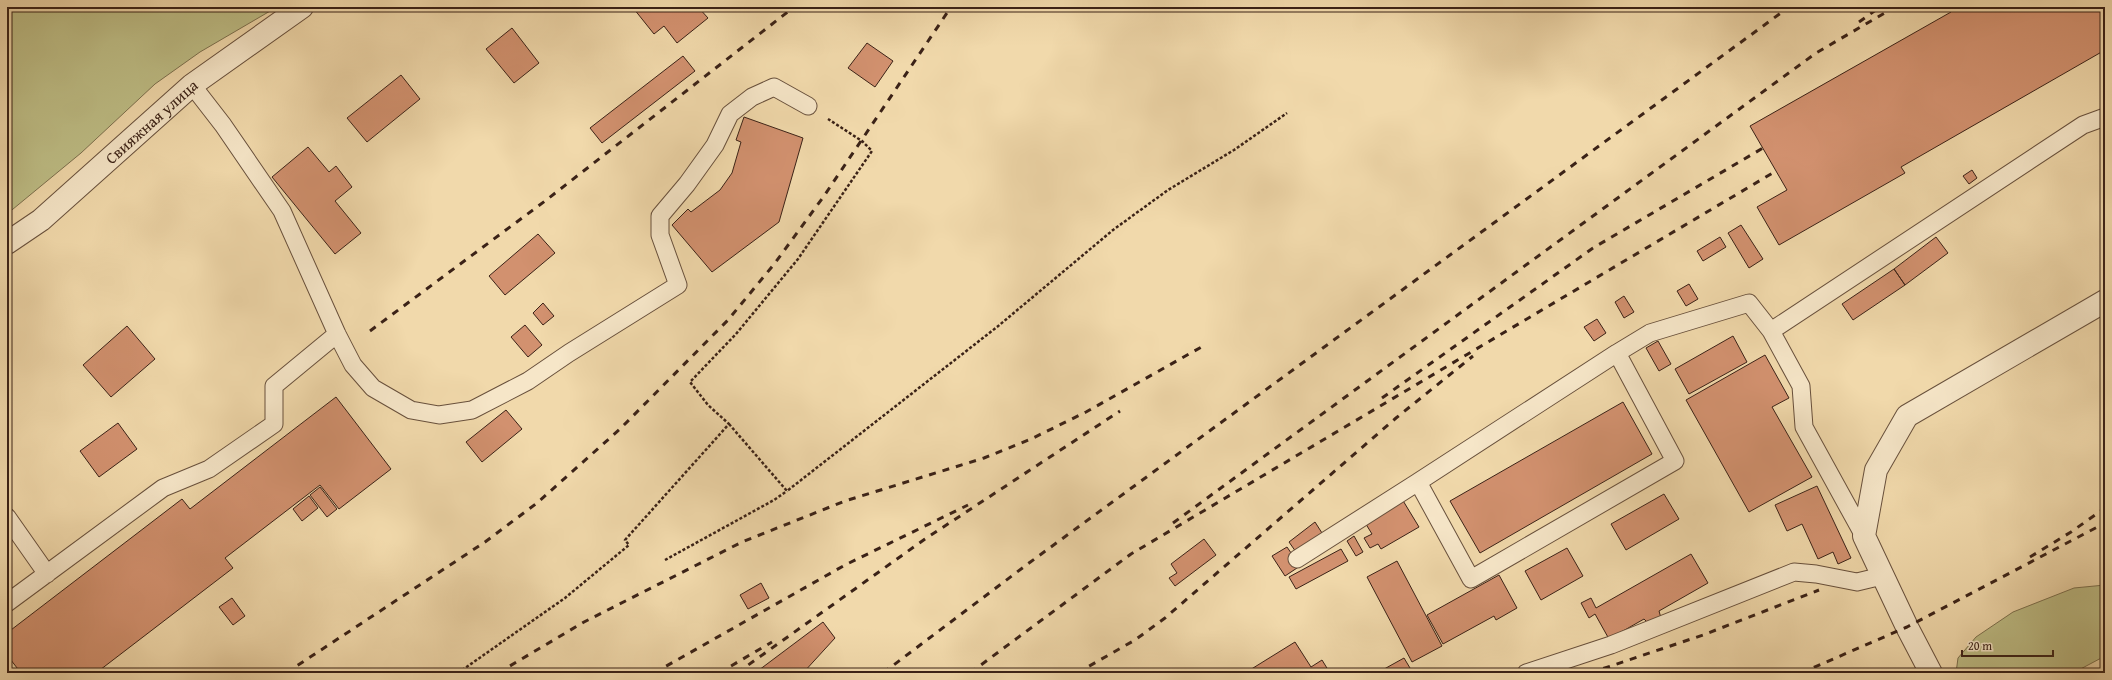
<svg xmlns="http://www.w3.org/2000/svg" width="2112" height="680" font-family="'Gentium Book Plus',serif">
	<rect width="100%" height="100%" fill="#f1d9ab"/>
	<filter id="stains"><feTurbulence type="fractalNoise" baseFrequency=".005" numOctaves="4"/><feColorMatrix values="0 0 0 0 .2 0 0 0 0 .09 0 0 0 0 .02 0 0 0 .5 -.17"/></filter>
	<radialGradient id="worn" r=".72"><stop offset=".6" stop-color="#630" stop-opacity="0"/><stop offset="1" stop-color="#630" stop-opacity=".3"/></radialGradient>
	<!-- green -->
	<path fill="#bebe86" stroke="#7c704e" d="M7,7H277L200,52L155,84L81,153L7,214Z
		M2105,585V656L2073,673H1956L1958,658L1976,637L2013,612L2074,588Z"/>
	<!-- building -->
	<path fill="#d2916f" stroke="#3b2217" d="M637,7H698L708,18L677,43L664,26L654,34L634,9Z
		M1948,7H2105V50L1901,167L1905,173L1779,245L1757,207L1787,190L1750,126L1951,12Z
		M512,28L539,63L514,83L486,49Z
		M867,43L893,61L875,87L848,68Z
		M683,56L695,71L602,143L590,128Z
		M401,75L420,99L367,142L347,118Z
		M744,117L803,138L779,222L712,272L672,225L688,209L691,212L720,190L732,173L741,142L736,140Z
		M308,147L329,172L336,166L352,187L335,201L361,233L335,254L272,177Z
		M1972,170L1977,178L1969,184L1963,176Z
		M1741,225L1763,259L1749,268L1728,233Z
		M538,234L555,253L505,295L489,276Z
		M1720,237L1726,247L1703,261L1697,251Z
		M1936,237L1948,253L1905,285L1894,269Z
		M1894,269L1905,285L1853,320L1842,304Z
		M1689,284L1698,299L1686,306L1677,291Z
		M1624,296L1634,312L1624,318L1615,302Z
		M543,303L554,316L543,325L533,313Z
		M1597,319L1606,333L1594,341L1584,327Z
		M525,325L542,345L528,357L511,337Z
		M127,326L155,359L111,397L83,365Z
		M1733,336L1747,362L1689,394L1675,369Z
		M1658,341L1671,364L1659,371L1646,348Z
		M1765,355L1789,398L1772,407L1812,477L1749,512L1686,400Z
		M336,397L391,469L339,509L320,485L225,558L233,568L96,673H21L7,655V633L182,499L190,509Z
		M1623,402L1652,454L1480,553L1450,501Z
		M506,410L522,429L482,462L466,442Z
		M118,423L137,449L99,477L80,451Z
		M1817,486L1851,558L1838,564L1833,552L1818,559L1802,524L1787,531L1775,505Z
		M320,487L337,509L327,517L310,495Z
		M1664,494L1679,519L1626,550L1611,524Z
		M309,496L318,508L302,521L293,509Z
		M1402,499L1419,527L1381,549L1378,544L1370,548L1364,538L1372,534L1364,521Z
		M1315,522L1322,533L1296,552L1289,542Z
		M1354,536L1363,552L1356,556L1347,541Z
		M1204,539L1216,555L1175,586L1169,578L1177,573L1171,564Z
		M1287,547L1300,566L1285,576L1272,556Z
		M1567,548L1583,576L1541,600L1525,571Z
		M1341,549L1348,561L1296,589L1289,577Z
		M1691,554L1708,583L1659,611L1661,618L1649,624L1644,619L1609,639L1595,614L1589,618L1581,603L1591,598L1596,608Z
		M1397,561L1442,646L1412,662L1367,577Z
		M1499,575L1517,608L1496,620L1494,616L1443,644L1427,615Z
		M761,583L769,598L748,609L740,595Z
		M232,598L245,616L233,625L219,607Z
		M823,622L835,638L803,673H755Z
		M1295,642L1311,667L1322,660L1330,673H1245Z
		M1404,658L1413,673H1377Z"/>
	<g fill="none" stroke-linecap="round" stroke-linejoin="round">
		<defs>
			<path id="service" d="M192,85L223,125L282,211L337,334L353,365L373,388L411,410L439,415L472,410L528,381L569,353L678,285L660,235V216L687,184L715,145L730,114L752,97L774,87L808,106
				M1771,331L2083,125L2105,117
				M1617,353L1675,461L1471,579L1418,482L1617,353L1650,333L1749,303L1771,331L1801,386L1804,427L1864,536
				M7,517L47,574
				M1297,559L1418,482
				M7,603L163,488L209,469L274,424V386L337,334
				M1526,673L1611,645L1794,572L1816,574L1857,582L1882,576"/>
			<g id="minor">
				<path id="s1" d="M7,243L41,220L192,85L302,7"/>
				<path d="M1931,673L1907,627L1864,536L1876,470L1907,416L2105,301"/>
			</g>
		</defs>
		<!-- service casing -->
		<use href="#service" stroke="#68503c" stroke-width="19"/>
		<!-- minor casing -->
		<use href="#minor" stroke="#68503c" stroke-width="24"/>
		<!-- path -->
		<path stroke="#3b2217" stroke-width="2.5" stroke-dasharray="3 2" stroke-linecap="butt" d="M729,424L787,491L997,327L1113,230L1168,190L1234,150L1287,113
			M665,560L774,500L787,491
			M458,673L565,598L629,545L625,540L729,424L708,405L690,382L736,334L798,259L872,151L862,141L828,119"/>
		<!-- service -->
		<use href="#service" stroke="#f6e6c8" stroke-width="17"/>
		<!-- minor -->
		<use href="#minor" stroke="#f6e6c8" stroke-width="22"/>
		<!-- rail -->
		<path stroke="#3b2217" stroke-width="3" stroke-dasharray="7 7" stroke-linecap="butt" d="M1859,22L1880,7
			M370,331L545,201L794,7
			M1382,398L1593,248L1763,148
			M1173,523L1816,53L1895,7
			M2030,557L2071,532L2105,508
			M286,673L485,542L537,503L620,429L728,320L775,263L824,196L951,7
			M498,673L584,622L742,542L845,501L984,458L1031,439L1086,412L1205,345
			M654,673L845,565L968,505
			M719,673L772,642
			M737,673L925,539L1120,411
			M883,673L1029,563L1789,7
			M970,673L1131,554L1776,171
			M1077,673L1135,640L1165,618L1396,418L1473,356
			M1590,673L1703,635L1819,590
			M1801,673L1907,627L2105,523"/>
	</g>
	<g text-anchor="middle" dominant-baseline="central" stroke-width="3" stroke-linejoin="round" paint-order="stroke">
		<!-- street labels -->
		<g font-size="16" fill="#3b2217" stroke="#f6e6c8">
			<text stroke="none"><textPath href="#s1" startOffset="189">Свияжная улица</textPath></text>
		</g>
	</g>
	<!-- margin -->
	<rect width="2112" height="680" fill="none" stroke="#f1d9ab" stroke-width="24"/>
	<rect x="8" y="8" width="2096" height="664" fill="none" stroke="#3b2217" stroke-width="2"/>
	<rect x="12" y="12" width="2088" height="656" fill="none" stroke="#3b2217"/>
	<!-- scale -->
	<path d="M1962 650v6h91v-6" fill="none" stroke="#3b2217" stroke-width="2"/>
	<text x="1968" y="650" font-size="12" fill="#3b2217" stroke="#f6e6c8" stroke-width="3" paint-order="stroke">20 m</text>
	<rect width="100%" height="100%" filter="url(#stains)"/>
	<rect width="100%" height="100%" fill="url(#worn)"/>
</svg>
